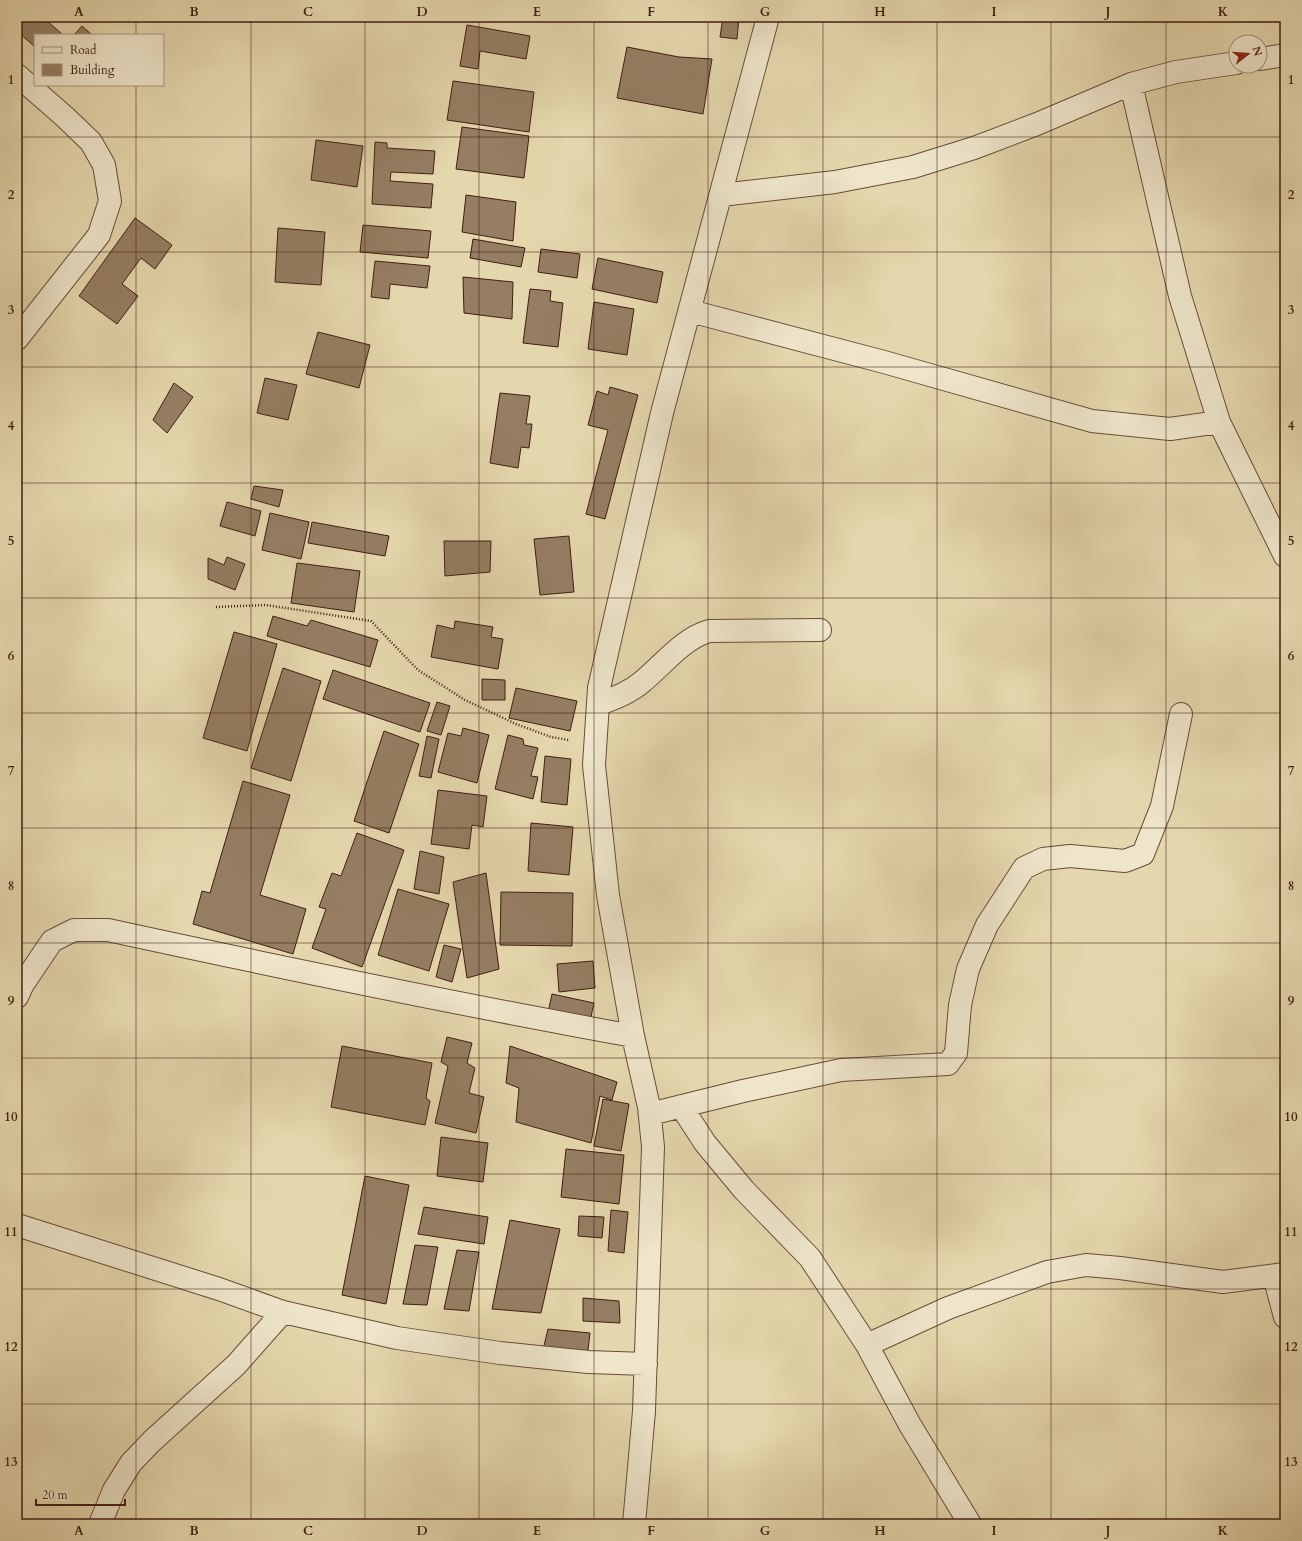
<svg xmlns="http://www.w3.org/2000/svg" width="1302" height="1541" font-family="Cardo,serif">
	<rect width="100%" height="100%" fill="#e5d7ad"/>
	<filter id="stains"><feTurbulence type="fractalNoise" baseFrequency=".005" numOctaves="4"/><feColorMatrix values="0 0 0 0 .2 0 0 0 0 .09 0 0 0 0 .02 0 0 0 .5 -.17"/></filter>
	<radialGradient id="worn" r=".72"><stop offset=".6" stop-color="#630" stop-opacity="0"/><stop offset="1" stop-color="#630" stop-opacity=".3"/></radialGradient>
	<!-- building -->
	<path fill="#967e63" stroke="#401e12" d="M17,17H46L45,19L63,35H35V47L17,31Z
		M723,17H739L737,39L720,37Z
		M467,25L530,36L526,59L480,51L478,69L460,66Z
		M82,26L92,35H74Z
		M627,47L679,57L712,59L703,114L617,98Z
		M453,81L534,92L529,132L447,120Z
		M462,127L529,136L524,178L456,169Z
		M316,140L363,146L357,187L311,180Z
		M375,142L387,143V148L435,151L433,174L391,172L390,181L433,184L431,208L372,204Z
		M466,195L516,202L513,241L462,232Z
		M135,218L172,245L155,269L141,258L122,284L138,296L117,324L79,296Z
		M363,225L431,231L428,258L360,252Z
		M278,228L325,232L321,285L275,282Z
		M473,239L525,248L521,267L470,258Z
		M541,249L580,254L577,278L538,272Z
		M598,258L663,272L657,303L592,289Z
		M375,261L430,266L427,288L390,284L389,299L371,297Z
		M463,277L513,282L512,319L464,313Z
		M530,289L551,291L550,301L563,303L558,347L523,343Z
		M594,302L634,309L627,355L588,349Z
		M318,332L370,345L359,388L306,374Z
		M265,378L297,385L288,420L257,413Z
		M174,383L193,397L167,433L153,420Z
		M610,387L638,395L605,519L586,514L608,430L588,425L597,391L608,395Z
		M500,393L530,396L526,424H532L529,448L521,447L518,468L490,463Z
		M254,486L283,490L279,507L251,499Z
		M227,502L261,511L255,536L220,526Z
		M270,513L309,522L301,559L262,550Z
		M312,522L389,536L385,556L308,543Z
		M569,536L574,592L540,595L534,539Z
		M444,541H491L490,572L445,576Z
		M227,557L245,564L235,590L208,579V558L224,565Z
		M297,563L360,571L354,612L291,603Z
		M273,616L307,626L311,620L378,640L370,667L267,636Z
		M455,621L493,627L491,637L503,639L498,669L431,657L437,625L454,629Z
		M234,632L277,644L247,751L203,738Z
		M283,668L321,681L291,781L251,768Z
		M333,670L430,703L420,732L323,699Z
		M482,679L505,680V700H482Z
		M516,688L577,701L570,731L509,718Z
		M437,702L450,706L441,735L427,731Z
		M463,728L489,735L477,783L438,772L448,733L461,736Z
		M384,731L419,744L389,833L354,821Z
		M508,735L523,739L524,745L538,748L531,776L538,777L533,799L495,789Z
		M427,736L439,739L431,778L419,776Z
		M545,756L571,759L567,805L541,802Z
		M243,781L290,795L260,895L306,909L293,954L193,924L202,891L210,893Z
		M438,790L487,796L483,827L472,825L469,849L431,844Z
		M531,823L573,827L569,875L528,871Z
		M357,833L404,850L362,967L312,948L326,909L319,907L332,873L341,876Z
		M420,851L444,857L439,894L414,889Z
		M486,873L499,969L467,978L453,882Z
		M398,889L449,904L429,971L378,955Z
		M501,892L573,893L572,946L500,945Z
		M444,945L461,949L452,982L436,977Z
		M593,961L595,988L559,992L557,964Z
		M552,994L594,1003L589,1026L547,1017Z
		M447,1037L472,1043L467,1063L475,1068L469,1093L484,1097L476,1133L435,1123L448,1066L441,1062Z
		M342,1046L432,1063L426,1098L430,1101L425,1125L331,1107Z
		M510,1046L617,1082L612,1100L600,1096L591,1143L516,1122L519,1088L506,1083Z
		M603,1099L629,1104L621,1151L594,1146Z
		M441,1137L488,1143L483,1182L437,1176Z
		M566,1149L624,1155L619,1204L561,1197Z
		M365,1176L409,1185L386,1304L342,1295Z
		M424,1207L488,1217L484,1244L418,1234Z
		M611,1210L628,1212L624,1253L608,1251Z
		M579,1216L604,1217L602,1238L578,1236Z
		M510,1220L560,1229L541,1313L492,1309Z
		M415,1245L438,1247L427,1305L403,1304Z
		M457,1250L479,1252L469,1311L444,1309Z
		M583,1298L619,1301L620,1323L583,1321Z
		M548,1329L590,1333L587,1359L543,1350Z"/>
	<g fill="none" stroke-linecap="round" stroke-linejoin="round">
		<defs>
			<path id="street" d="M1260,59L1285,55
				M17,75L65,117L91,142L104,165L110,201L99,235L17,339
				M1131,84L1180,296L1219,422L1285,556
				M721,195L835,182L913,167L974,148L1037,124L1131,84L1176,72L1236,63
				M690,311L884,362L1092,421L1170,429L1219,422
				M598,704C614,699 629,693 642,682C664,664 682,639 709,631L820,630
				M17,997L23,984L52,941L74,930H108C283,968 457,1004 633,1036
				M681,1106L705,1143L744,1190L810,1258L867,1345L910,1425L970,1524
				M650,1114L743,1091L841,1070L948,1064L956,1053L960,1005L968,969L987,925L1024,868L1043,859L1070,856L1125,861L1143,854L1162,806L1181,714
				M17,1225L219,1289L283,1312L397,1338L500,1353L588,1362L646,1364
				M1274,1276L1285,1317
				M867,1345L948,1308L1047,1272L1086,1265L1120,1268L1223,1282L1285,1274
				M100,1524L114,1490L131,1463L152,1441L236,1365L283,1312
				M634,1524L644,1411L653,1147L649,1107L633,1036L608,895L594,765L599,688L662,413L768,17"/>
		</defs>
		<!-- street casing -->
		<use href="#street" stroke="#694c39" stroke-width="24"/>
		<!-- path -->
		<path stroke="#401e12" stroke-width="2.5" stroke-dasharray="1 2" stroke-linecap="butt" d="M216,607L266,605L371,621L418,670L465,700L516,724L551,737L569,740"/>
		<!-- street -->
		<use href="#street" stroke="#eee5ca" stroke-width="22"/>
	</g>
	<!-- grid -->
	<path fill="none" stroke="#401e12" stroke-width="1" stroke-opacity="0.55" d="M136,17V35M251,17V1524M365,17V1524M479,17V1524M594,17V1524M708,17V1524M823,17V1524M937,17V1524M1051,17V1524M1166,17V1524M136,85V1524M17,137H1285M17,252H1285M17,367H1285M17,483H1285M17,598H1285M17,713H1285M17,828H1285M17,943H1285M17,1058H1285M17,1174H1285M17,1289H1285M17,1404H1285"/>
	<!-- margin -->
	<rect width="1302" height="1541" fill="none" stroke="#e5d7ad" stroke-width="44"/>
	<!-- legend -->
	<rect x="34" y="34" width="130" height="52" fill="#eee5ca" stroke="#a89580"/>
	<rect x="42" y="47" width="20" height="6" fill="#eee5ca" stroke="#a89580"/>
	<text x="70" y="54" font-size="12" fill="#401e12">Road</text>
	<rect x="42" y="64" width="20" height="12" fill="#967e63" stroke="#a89580"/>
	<text x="70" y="74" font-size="12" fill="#401e12">Building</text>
	<!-- north arrow -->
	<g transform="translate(1248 54) rotate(73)"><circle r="19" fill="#eee5ca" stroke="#a89580"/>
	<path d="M0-3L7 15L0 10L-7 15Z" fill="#8f2418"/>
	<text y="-6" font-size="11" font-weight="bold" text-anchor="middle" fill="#401e12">N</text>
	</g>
	<!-- scale -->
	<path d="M36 1499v6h89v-6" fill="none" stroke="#401e12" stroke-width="2"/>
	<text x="42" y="1499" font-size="12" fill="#401e12" stroke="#eee5ca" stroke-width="3" paint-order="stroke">20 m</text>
	<rect x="22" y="22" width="1258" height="1497" fill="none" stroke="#401e12" stroke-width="1.5"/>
	<g font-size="13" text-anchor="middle" font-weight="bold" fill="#401e12">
		<text x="79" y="16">A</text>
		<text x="194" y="16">B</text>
		<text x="308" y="16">C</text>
		<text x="422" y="16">D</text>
		<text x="537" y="16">E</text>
		<text x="651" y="16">F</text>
		<text x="765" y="16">G</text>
		<text x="880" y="16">H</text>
		<text x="994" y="16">I</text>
		<text x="1108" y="16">J</text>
		<text x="1223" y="16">K</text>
		<text x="11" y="84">1</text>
		<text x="1291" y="84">1</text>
		<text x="11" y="199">2</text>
		<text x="1291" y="199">2</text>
		<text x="11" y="314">3</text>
		<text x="1291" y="314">3</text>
		<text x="11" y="430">4</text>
		<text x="1291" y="430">4</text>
		<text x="11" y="545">5</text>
		<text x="1291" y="545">5</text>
		<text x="11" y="660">6</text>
		<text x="1291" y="660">6</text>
		<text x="11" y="775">7</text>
		<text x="1291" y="775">7</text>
		<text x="11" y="890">8</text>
		<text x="1291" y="890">8</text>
		<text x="11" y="1005">9</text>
		<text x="1291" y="1005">9</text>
		<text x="11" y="1121">10</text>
		<text x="1291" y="1121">10</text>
		<text x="11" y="1236">11</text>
		<text x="1291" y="1236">11</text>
		<text x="11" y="1351">12</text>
		<text x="1291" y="1351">12</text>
		<text x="11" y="1466">13</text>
		<text x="1291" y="1466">13</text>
		<text x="79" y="1535">A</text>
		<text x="194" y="1535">B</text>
		<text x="308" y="1535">C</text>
		<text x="422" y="1535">D</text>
		<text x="537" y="1535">E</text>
		<text x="651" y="1535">F</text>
		<text x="765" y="1535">G</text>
		<text x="880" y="1535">H</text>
		<text x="994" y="1535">I</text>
		<text x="1108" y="1535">J</text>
		<text x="1223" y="1535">K</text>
	</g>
	<rect width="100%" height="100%" filter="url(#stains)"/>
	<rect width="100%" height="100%" fill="url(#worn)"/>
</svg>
